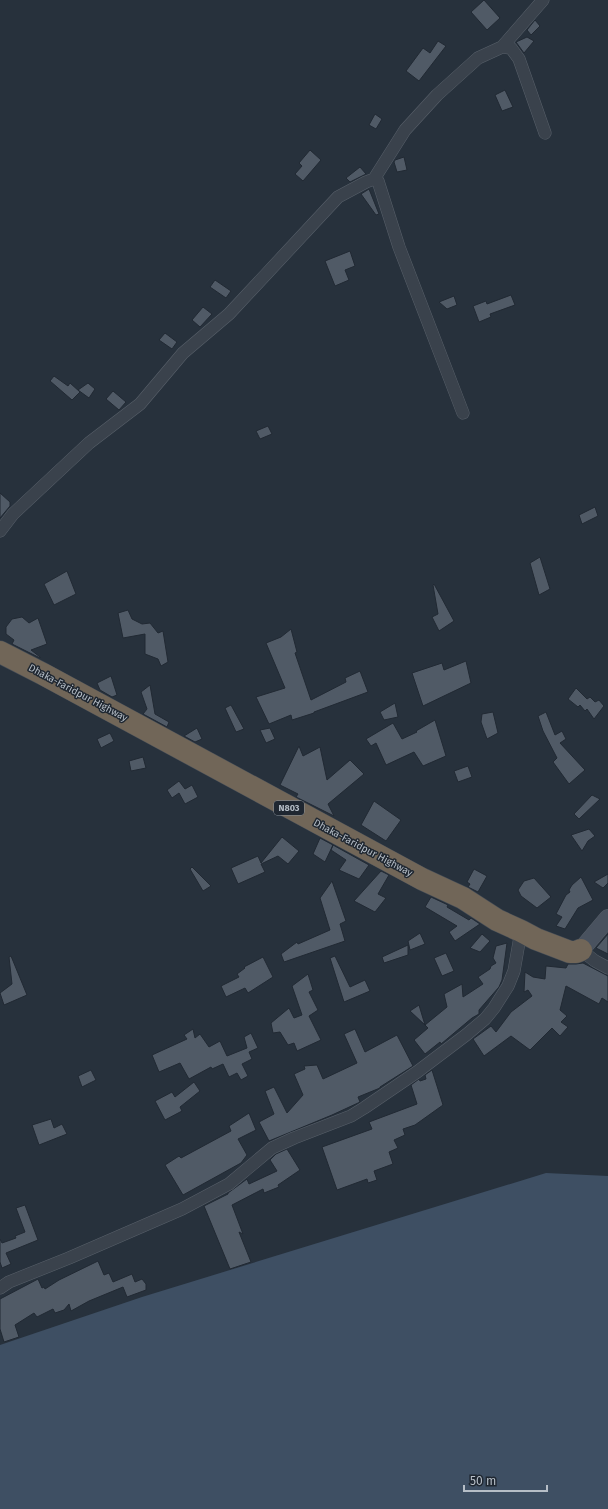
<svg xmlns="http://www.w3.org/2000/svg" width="608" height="1509" font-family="'Fira Sans',sans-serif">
	<rect width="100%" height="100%" fill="#27313c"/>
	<!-- water -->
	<path fill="#3e4f63" d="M546,1173L608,1176V1509H0V1345L142,1297Z"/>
	<!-- building -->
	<path fill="#505a66" stroke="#212933" d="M484,0L500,18L487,30L471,12Z
		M535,20L540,26L531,35L527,30Z
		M527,37L534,41L524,53L516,42Z
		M438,41L446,46L419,81L406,71L423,48L430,53Z
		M505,90L513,107L502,111L495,95Z
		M375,114L382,119L376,129L369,125Z
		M310,150L321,160L303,181L295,174L302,166L299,163Z
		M404,157L407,170L397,172L394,162L395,160Z
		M360,167L366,174L350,182L346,178Z
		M369,189L379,214L376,215L361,194Z
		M350,251L355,266L345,270L349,280L335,286L325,261Z
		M215,280L231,291L226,298L210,287Z
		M511,295L515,305L490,314L491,317L479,322L473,306L486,301L487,304Z
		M454,296L457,305L447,309L439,302Z
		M203,307L212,314L200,327L192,320Z
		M165,333L177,342L172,349L159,340Z
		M54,376L68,386L70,383L80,392L72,400L50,381Z
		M88,383L95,389L89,398L78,390Z
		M113,391L126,402L119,410L106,399Z
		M268,426L272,434L260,439L256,431Z
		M0,493L10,502V506L0,518Z
		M595,507L598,516L582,524L579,515Z
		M540,557L550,589L539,595L530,563Z
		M67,571L76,594L54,605L44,584Z
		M434,584L454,621L439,631L432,617L438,614L433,585Z
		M128,610L132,619L142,624L150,623L158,633L163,631L168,662L161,666L158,659L145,654V634L123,638L118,613Z
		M22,617L29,623L38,618L47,644L31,650L40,657V658L12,644L14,640L6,634V627L12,619Z
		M291,629L297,652L295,653L311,700L346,682L345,678L360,671L368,692L314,712V713L292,720L291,715L269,724L256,697L285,688L266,643L281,637Z
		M466,661L471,683L423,706L412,673L442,663L444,670Z
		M111,676L117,695L112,697L100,690L97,683Z
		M150,685L155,714L169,722L167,727L143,714L147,709L141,692Z
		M576,688L587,699L590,697L595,702L599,700L604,706L594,719L587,709L585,711L580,705L578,707L568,699Z
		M395,703L398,717L384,720L380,712Z
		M231,705L244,729L236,732L225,708Z
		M493,712L498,733L487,739L481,722L482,714Z
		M546,712L555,735L562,731L566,739L560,743L585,770L569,784L553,762L557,758L543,731L538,716Z
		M435,720L446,756L423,766L414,752L386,765L376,743L371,746L366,739L393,723L402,739L417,732L416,731Z
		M197,728L202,739L195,742L184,736Z
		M270,728L275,739L266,743L260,730Z
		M110,733L114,741L101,748L97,739Z
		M299,746L303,756L320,747L327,780L350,760L364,774L328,804L334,816L296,797L298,794L280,785Z
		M143,757L146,768L131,771L129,761Z
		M468,766L472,777L458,782L454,771Z
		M179,781L185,789L192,785L198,797L185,804L179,793L172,798L167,790Z
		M592,795L600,799L579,819L574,814Z
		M374,801L401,820L386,841L361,825Z
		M589,829L595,836L588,841L582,851L571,835Z
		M282,837L299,851L288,864L278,856L261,864L265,872L238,884L231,868L258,856L261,863Z
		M320,838L333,845L325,862L313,854Z
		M333,845L369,865L359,879L339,870L346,860L331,850Z
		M192,867L211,886L203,891L190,869Z
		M474,869L487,876L478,892L468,887L470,884L467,882Z
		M381,871L389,875L378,894L386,898L375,912L354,901Z
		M608,874V883L603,888L594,882Z
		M581,877L593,900L578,908L565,929L556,926L562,917L556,914L566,895L570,892L569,890L572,885Z
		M534,878L551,897L537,908L521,896L518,890L524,881Z
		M332,881L346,921L340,924L345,941L284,962L281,954L297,942L298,944L330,930L320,898Z
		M431,897L446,904L448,905L447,907L469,920L471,918L480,924L455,941L449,932L457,926L425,907Z
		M420,933L425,944L410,950L408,941Z
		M482,934L490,941L480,952L470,948Z
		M608,934V954L596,948Z
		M507,943L502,980L499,987L479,1010V1014L472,1018L441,1044L440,1042L425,1054L414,1040L428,1028L425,1025L447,1007L444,994L462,984L463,997L483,984L478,977L490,969L491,966L496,963L493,958L496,946Z
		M408,945V955L384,963L382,957Z
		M446,953L454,971L442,976L434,958Z
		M11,956L27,995L4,1005L0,993L12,984L9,957Z
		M335,956L350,987L365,980L370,991L344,1002L330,958Z
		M263,957L273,977L248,993L245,988L226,997L221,986L239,977L237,974L245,968L244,967Z
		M583,963L608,976V1002L602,998L599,1004L566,986L560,1010L567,1016L561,1022L568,1027L560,1036L552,1028L530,1050L511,1036L484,1056L473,1039L491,1026L496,1032L511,1012L532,996L528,990L524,992L525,972L533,977L545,979L546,966L566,968L568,964H576Z
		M308,974L313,990L309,992L318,1010L309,1016L321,1040L297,1051L294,1043L288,1045L280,1032L273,1033L271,1023L289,1008L294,1018L302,1015L292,986Z
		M419,1005L425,1025L410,1011Z
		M193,1029L195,1038L200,1034L209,1047L220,1041L227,1056L247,1048L244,1037L251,1033L258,1048L249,1052L252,1059L242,1064L248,1076L241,1080L237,1073L229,1077L223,1064L212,1069L211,1067L189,1079L180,1063L159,1072L152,1055L187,1039L184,1035Z
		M355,1029L365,1052L397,1035L413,1066L380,1087V1088L358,1097L360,1102L358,1103L332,1115L269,1141L259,1122L274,1114L265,1091L274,1087L287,1113L303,1095L294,1074L305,1069L304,1066L317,1065L323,1079L357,1063L344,1034Z
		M91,1070L96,1080L82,1087L78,1076Z
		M432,1070L443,1105L415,1125L403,1129L405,1135L394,1140L398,1148L389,1152L393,1164L374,1171L377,1180L368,1183L367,1179L337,1190L322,1147L372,1129L369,1122L417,1104L411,1085L419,1079L420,1081L426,1079L425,1075Z
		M194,1082L200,1091L180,1107L182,1111L165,1120L155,1101L172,1092L175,1097Z
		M249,1113L256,1130L238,1139L247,1155L241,1163L183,1195L165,1165L179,1156L181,1158L231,1131L229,1126Z
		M51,1119L54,1128L62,1124L67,1134L39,1145L32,1125Z
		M287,1149L300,1170L278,1185L279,1187L264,1193L263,1189L232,1205L243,1234L239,1232L251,1262L230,1269L204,1206L228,1194V1193L247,1179L249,1184L277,1171L270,1160L276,1154Z
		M25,1205L38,1240L6,1253L11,1264L2,1268L0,1262V1239L2,1243L16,1238L15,1236L25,1232L16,1208Z
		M98,1261L104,1275L109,1273L113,1282L132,1274L135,1282L142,1279L146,1284V1290L127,1297L123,1287L89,1301L71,1311L69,1304L64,1310L55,1313L53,1309L37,1317L34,1313L15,1325L19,1337L4,1342L0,1329V1299L38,1279L42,1288L44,1287L45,1289L59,1280Z"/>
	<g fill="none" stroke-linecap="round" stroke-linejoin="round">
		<defs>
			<path id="street" d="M502,47L543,0
				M374,179L405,130L437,95L478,58L502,47L511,48L519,59L545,133
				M0,531L13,514L89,443L140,404L183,353L229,314L338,197L366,182L374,179L378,181L399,247L463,413
				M581,950L595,961L608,968
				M0,1288L9,1282L69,1258L182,1209L229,1184L272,1148L294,1138L351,1116L364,1108L417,1072L466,1035L485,1019L494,1008L508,986L514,971L521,931"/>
			<path id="secondary" d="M581,950L608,918"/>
			<path id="highway" d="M0,652L43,674L422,879L463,898L497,920L521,931L536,939L570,952H576L581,950"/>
		</defs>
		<!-- street casing -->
		<use href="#street" stroke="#58606a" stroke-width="13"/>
		<!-- secondary casing -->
		<use href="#secondary" stroke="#58606a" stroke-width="18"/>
		<!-- highway casing -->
		<use href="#highway" stroke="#454d57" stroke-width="23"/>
		<!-- street -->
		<use href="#street" stroke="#3a424c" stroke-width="12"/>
		<!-- secondary -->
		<use href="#secondary" stroke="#49525f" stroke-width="17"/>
		<!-- highway -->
		<use href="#highway" stroke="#716658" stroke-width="22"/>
	</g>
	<g text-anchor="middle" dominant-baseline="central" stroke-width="3" stroke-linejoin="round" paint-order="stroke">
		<!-- shield labels -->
		<rect fill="#1f2731" stroke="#89919a" stroke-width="1" x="274" y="801" width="30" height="14" rx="3"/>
		<g font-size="9" font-weight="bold" fill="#b6bec7">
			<text x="289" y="808">N803</text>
		</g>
		<!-- street labels -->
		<g font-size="10" fill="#b6bec7" stroke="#1f2731">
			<text transform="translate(78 693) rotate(28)">Dhaka-Faridpur Highway</text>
			<text transform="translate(363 848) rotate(28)">Dhaka-Faridpur Highway</text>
		</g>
	</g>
	<!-- scale -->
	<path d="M464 1485v6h83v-6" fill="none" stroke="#b6bec7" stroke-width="2"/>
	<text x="470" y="1485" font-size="12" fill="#b6bec7" stroke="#1f2731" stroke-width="3" paint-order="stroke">50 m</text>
</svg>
